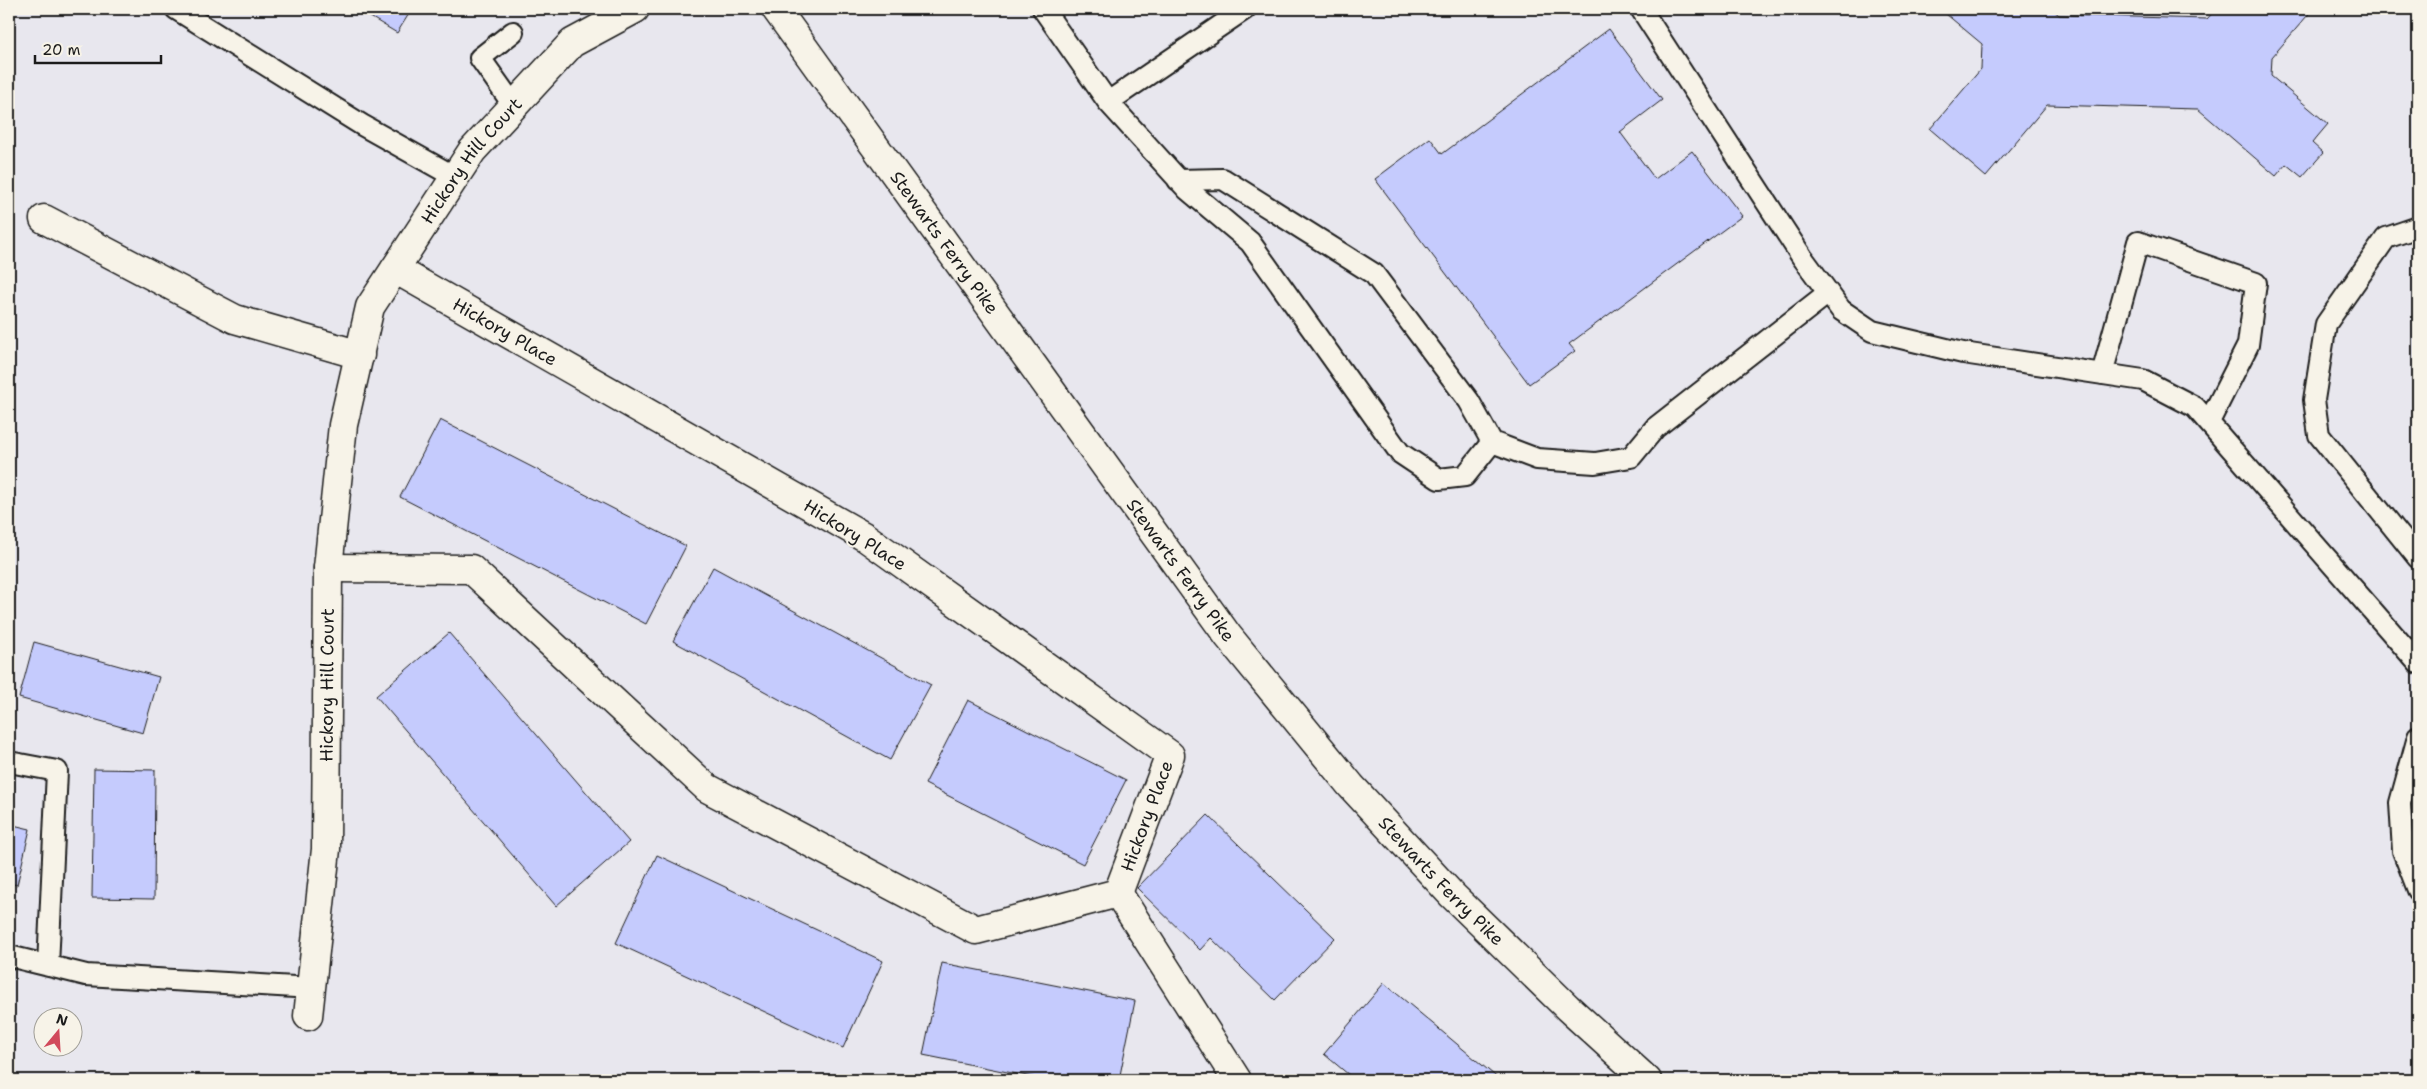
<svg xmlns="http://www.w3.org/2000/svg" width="2427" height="1089" font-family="'Shantell Sans',sans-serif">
	<rect width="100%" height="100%" fill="#e8e7ee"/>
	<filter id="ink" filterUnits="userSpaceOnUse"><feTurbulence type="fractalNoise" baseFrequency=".02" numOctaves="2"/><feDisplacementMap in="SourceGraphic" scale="10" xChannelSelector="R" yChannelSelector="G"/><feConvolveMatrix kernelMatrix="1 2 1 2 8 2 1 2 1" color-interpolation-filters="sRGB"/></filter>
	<g filter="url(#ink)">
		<!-- building -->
		<path fill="#c5cbfd" stroke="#1c1c1c" d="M357,9H412L397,33Z
			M1940,9H2052L2059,15L2207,19L2216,9H2313L2272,57L2271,76L2328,124L2312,143L2323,153L2302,177L2286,164L2276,176L2198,109L2047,105L1986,177L1930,129L1981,69L1982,44Z
			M1609,29L1662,100L1620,132L1655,179L1692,151L1742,216L1569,344L1575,351L1529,384L1375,179L1430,138L1442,154Z
			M440,420L686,546L646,624L400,497Z
			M713,567L931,685L890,760L673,641Z
			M449,633L629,842L556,906L376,696Z
			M34,642L159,677L143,733L19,698Z
			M968,700L1126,780L1083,864L925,784Z
			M94,769L155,770L154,899L92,898Z
			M1208,815L1335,938L1275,1000L1211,938L1200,950L1137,888Z
			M9,824L30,829L17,885L9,883Z
			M657,855L883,961L843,1048L616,943Z
			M942,963L1135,1001L1119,1080H1047L923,1055Z
			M1384,983L1500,1080H1355L1324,1054Z"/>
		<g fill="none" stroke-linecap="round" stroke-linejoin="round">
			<defs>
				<path id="lane" d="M176,9L362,125L455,177
					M1043,9L1108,102L1187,189L1250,242L1400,453L1439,479L1465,476L1492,442L1469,401L1374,274L1223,179L1178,180
					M1641,9L1802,257L1841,310L1872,331L1963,353L2143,380L2195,407L2418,663
					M513,32L480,58L514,106
					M1108,102L1245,9
					M2418,227L2386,238L2326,324L2314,400L2319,435L2418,558
					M2102,374L2138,242L2256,283L2248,345L2209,422
					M1492,442L1537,459L1595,463L1631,457L1655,428L1828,293
					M2418,737L2400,803L2403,851L2418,890
					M9,762L57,771L48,966
					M9,956L86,975L312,988"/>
				<g id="street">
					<path d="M44,219L235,319L360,355"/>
					<path id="s1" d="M328,568L471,569L707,788L976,930L1118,893L1170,755L865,537L395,269"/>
					<path d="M1118,893L1237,1080"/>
					<path id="s2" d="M308,1016L326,849L328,568L343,425L370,307L472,151L572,43L635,9"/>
				</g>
				<g id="secondary">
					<path id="s3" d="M776,9L1228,636L1351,786L1452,895L1568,1008L1647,1080"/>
				</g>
			</defs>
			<!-- lane casing -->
			<use href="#lane" stroke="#1c1c1c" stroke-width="24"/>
			<!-- street casing -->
			<use href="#street" stroke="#1c1c1c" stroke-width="31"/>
			<!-- secondary casing -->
			<use href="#secondary" stroke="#1c1c1c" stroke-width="31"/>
			<!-- lane -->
			<use href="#lane" stroke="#f7f3e8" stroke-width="20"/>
			<!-- street -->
			<use href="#street" stroke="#f7f3e8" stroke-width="28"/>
			<!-- secondary -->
			<use href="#secondary" stroke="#f7f3e8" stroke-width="28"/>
		</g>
	</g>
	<g text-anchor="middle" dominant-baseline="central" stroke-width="4" stroke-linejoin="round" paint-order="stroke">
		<!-- street labels -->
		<g font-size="18" fill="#1c1c1c" stroke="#f7f3e8">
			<text stroke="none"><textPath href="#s2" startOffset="892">Hickory Hill Court</textPath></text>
			<text stroke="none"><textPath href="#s3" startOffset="288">Stewarts Ferry Pike</textPath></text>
			<text transform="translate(505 332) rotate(30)">Hickory Place</text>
			<text transform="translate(855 535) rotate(32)">Hickory Place</text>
			<text stroke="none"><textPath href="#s3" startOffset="692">Stewarts Ferry Pike</textPath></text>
			<text stroke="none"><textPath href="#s2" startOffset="332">Hickory Hill Court</textPath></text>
			<text stroke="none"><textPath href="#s1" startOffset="998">Hickory Place</textPath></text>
			<text stroke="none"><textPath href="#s3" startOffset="1098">Stewarts Ferry Pike</textPath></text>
		</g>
	</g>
	<!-- margin -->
	<rect width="2427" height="1089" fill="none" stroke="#f7f3e8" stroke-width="30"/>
	<rect x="15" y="15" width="2397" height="1059" fill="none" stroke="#1c1c1c" stroke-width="2" filter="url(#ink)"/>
	<!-- north arrow -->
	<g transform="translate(58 1032) rotate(18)"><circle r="24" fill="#f7f3e8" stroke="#9f9d96"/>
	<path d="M0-4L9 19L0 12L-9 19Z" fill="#d1495b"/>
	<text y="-8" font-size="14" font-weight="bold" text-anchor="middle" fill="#1c1c1c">N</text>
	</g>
	<!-- scale -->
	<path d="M35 55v8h126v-8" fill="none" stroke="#1c1c1c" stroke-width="2.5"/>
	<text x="42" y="55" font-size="15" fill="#1c1c1c" stroke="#f7f3e8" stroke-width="4" paint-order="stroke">20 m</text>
</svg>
